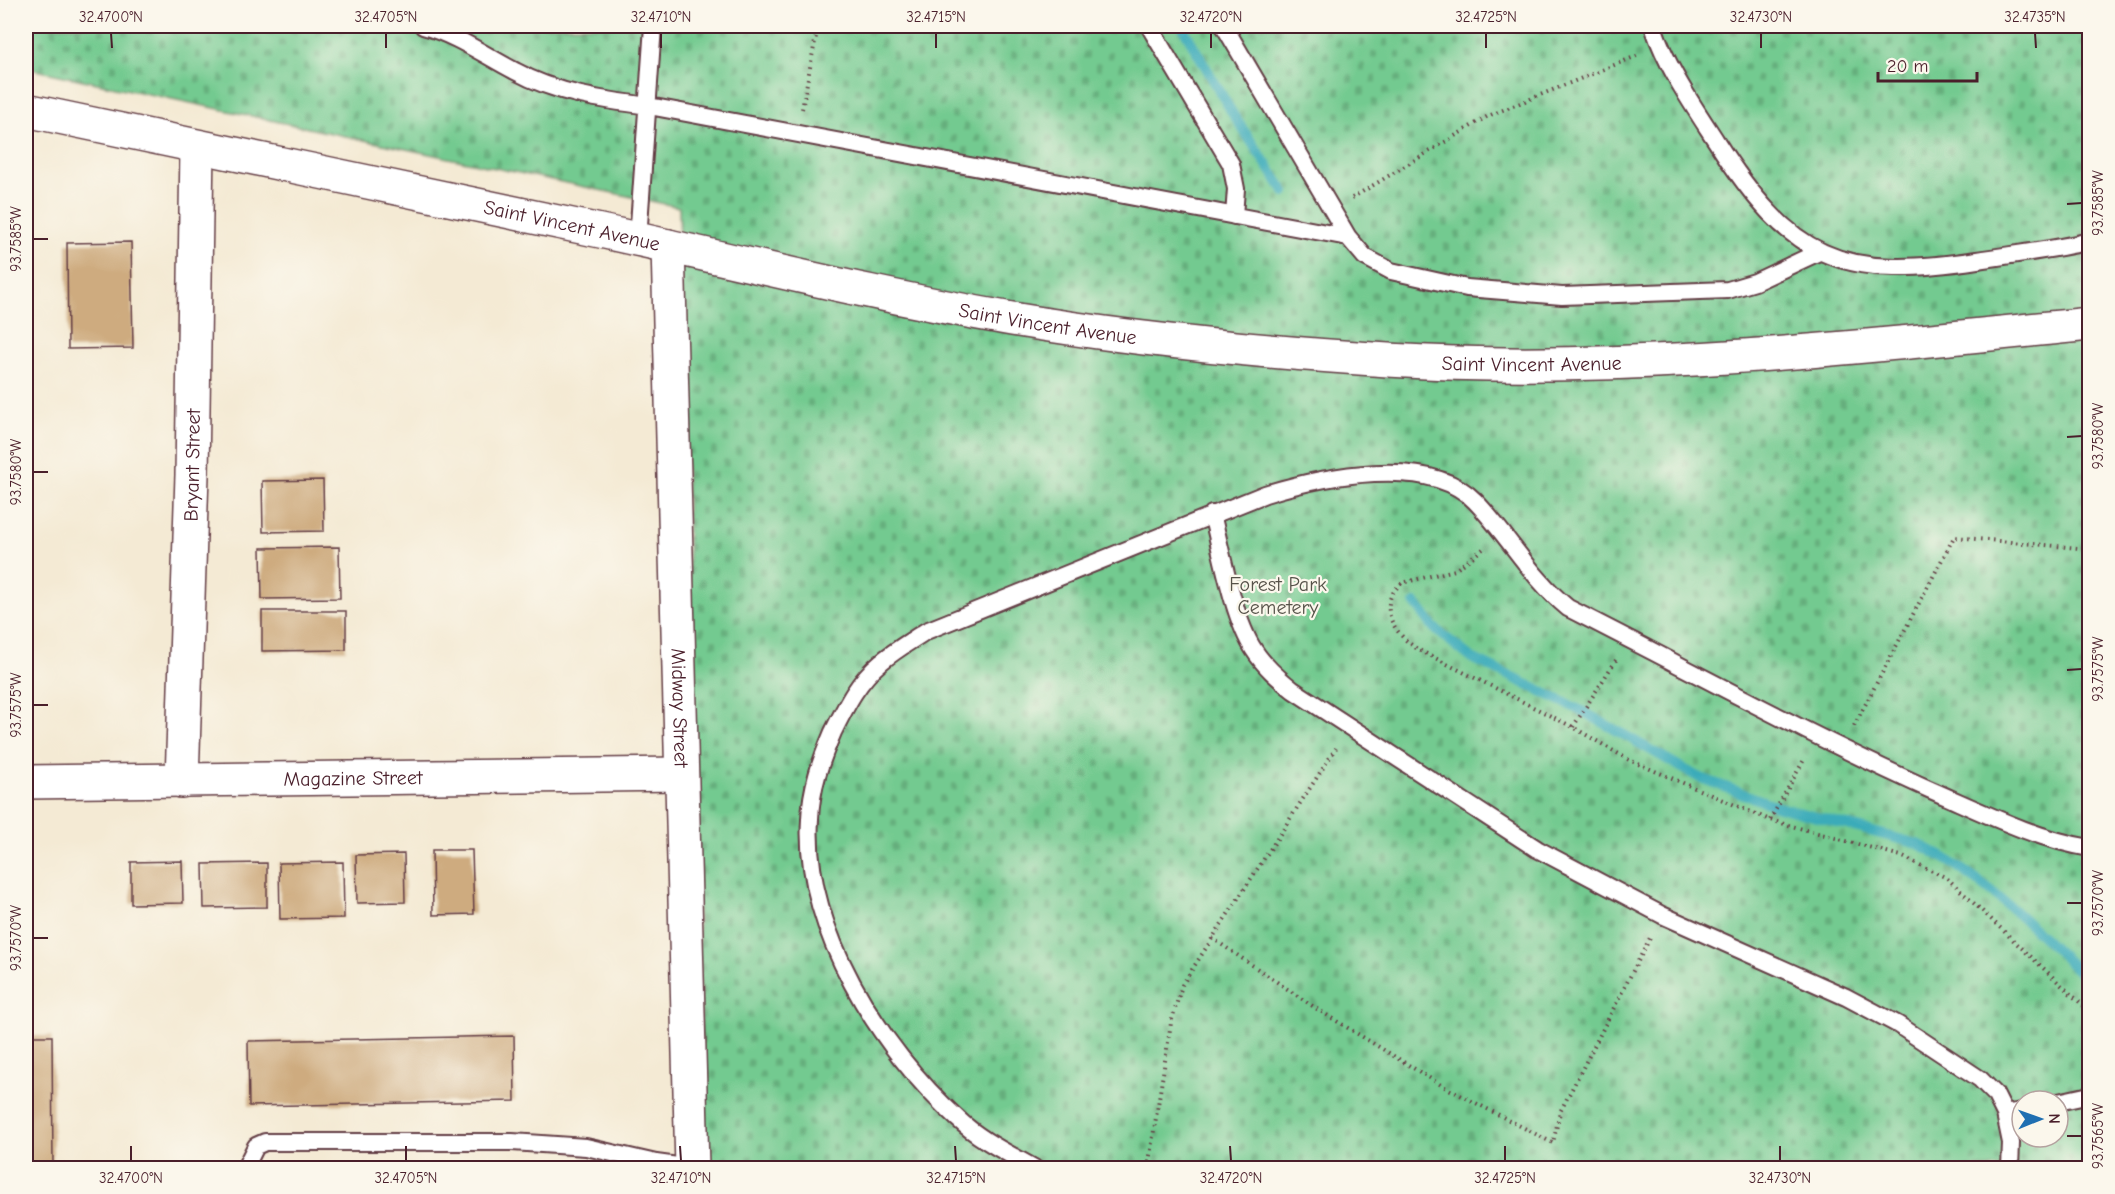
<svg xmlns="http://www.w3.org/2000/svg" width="2115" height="1194" font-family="'Comic Neue',sans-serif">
	<defs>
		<pattern id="cemetery-stones" width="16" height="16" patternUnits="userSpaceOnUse" patternTransform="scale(1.5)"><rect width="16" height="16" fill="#73ca90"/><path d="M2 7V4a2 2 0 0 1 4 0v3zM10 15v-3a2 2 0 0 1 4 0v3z" fill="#65ad7c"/></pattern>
	</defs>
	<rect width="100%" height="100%" fill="#fbf7ec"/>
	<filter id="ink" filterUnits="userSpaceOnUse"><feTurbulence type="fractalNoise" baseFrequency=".0167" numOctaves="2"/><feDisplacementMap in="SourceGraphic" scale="12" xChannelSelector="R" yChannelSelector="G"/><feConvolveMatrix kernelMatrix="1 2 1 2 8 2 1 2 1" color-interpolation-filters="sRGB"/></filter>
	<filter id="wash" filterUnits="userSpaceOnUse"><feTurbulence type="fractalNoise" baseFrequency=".008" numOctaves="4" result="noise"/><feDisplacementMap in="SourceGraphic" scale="24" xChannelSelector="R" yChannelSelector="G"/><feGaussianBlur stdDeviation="1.35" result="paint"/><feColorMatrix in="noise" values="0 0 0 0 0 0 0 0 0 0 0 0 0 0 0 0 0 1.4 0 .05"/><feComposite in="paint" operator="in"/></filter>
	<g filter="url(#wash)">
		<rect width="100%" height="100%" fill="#f4ead4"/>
		<!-- cemetery -->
		<path fill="url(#cemetery-stones)" stroke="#5e745e" stroke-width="1.5" fill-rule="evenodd" d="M26,26H2089V1168H705L679,207L26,68ZM2022,1101H2058V1137H2022Z"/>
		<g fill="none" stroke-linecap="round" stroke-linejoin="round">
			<!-- stream -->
			<path stroke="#3babb9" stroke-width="10" d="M1182,26L1234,116L1285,192
				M1415,603L1434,628L1470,657L1584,712L1698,777L1779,807L1918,844C1980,873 2042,935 2090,983"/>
		</g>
		<g id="blocks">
			<!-- building -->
			<path fill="#ceab7f" d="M131,242L133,348L68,349L67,243Z
				M323,480L324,531L263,532L262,481Z
				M339,547L340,598L262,599L261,548Z
				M262,611H346V650L262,651Z
				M432,850H472L474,914L433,915Z
				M404,854L405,902L357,903L356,855Z
				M182,861L183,903L131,904V862Z
				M343,862L344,918L280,919L279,863Z
				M267,863V907L204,908L203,864Z
				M26,1036H52L53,1168H26Z
				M514,1036L515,1101L249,1106L248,1041Z"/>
		</g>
	</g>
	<g filter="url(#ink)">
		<use href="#blocks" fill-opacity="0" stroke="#643d44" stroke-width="1.5"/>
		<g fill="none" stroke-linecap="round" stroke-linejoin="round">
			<defs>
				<path id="lane" d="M423,26C457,35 484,55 515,71C557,94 602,100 649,106L1348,237
					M1149,26L1231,164L1236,189L1234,216
					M1224,26L1348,237L1365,257L1391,271L1467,288L1562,296L1728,290L1755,282L1819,252
					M1653,26C1667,68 1692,104 1716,141C1791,259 1840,281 1977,260C2015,254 2053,250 2090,241
					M638,239L653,26
					M1212,514C1222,553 1233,618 1254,650C1264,666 1278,678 1293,690L1537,849L1662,915L1846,997L1897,1024L1980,1079L1995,1094L2005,1114
					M2058,1102L2090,1095
					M245,1168L256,1146L265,1142H512L586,1147L656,1163L692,1168
					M1034,1168C1008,1153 980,1140 958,1119C880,1049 803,927 810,819C811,788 821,760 833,732C846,706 858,681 881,662C895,650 911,641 926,631L1265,494C1321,477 1429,453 1475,501C1508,535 1531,578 1568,608C1689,669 1808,735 1931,790C1982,812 2035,839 2090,848
					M2010,1168L2011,1143L2005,1114L2022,1111"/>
				<g id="street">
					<path id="s1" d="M668,246L692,1168"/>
					<path id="s2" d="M182,781L192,475L197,147"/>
					<path id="s3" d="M26,782L681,774"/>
				</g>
				<g id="secondary">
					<path id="s4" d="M26,110C214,150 403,189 591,229C731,259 870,295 1012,319C1136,340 1262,352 1388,360C1622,375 1857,347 2090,324"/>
				</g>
			</defs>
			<!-- lane casing -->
			<use href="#lane" stroke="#643d44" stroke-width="20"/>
			<!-- street casing -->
			<use href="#street" stroke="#643d44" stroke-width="36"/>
			<!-- secondary casing -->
			<use href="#secondary" stroke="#643d44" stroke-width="36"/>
			<!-- path -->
			<path stroke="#643d44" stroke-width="4" stroke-dasharray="1.5 4.5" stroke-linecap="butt" d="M802,109L818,26
				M1352,198L1488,116L1639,55
				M1483,549L1455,570L1402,583C1373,606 1397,638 1421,651L1573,727L1629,760L1770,820L1901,856L1947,878L2090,1012
				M1854,726L1954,537L2090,549
				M1573,727L1616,660
				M1770,820L1805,758
				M1212,938L1317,1009L1441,1085L1553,1143L1560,1112L1650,938
				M1148,1168L1171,1023L1182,985L1336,748"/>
			<!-- lane -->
			<use href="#lane" stroke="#fff" stroke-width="16"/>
			<!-- street -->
			<use href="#street" stroke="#fff" stroke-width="33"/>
			<!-- secondary -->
			<use href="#secondary" stroke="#fff" stroke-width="33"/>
		</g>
	</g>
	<!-- ticks -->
	<path fill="none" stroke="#4a1f2b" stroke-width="2" d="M111,33L112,48M386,33V48M661,33V48M936,33V48M1211,33V48M1486,33V48M1761,33V48M2035,33L2036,48M2067,204L2082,203M33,239H48M2067,437L2082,436M33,472H48M2067,670L2082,669M33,705H48M2067,903H2082M33,938H48M2067,1136H2082M131,1146V1161M406,1146V1161M680,1146L681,1161M955,1146L956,1161M1230,1146L1231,1161M1505,1146V1161M1780,1146V1161"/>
	<g text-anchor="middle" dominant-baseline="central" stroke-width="4.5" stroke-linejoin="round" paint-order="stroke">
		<!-- street labels -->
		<g font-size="20" fill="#4a1f2b" stroke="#fbf7ec">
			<text stroke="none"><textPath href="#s4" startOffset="558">Saint Vincent Avenue</textPath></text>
			<text stroke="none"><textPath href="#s4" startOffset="1044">Saint Vincent Avenue</textPath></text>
			<text stroke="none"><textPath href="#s4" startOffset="1530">Saint Vincent Avenue</textPath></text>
			<text stroke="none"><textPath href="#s2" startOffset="316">Bryant Street</textPath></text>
			<text stroke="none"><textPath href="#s1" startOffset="462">Midway Street</textPath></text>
			<text stroke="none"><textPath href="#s3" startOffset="327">Magazine Street</textPath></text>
		</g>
		<!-- park labels -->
		<g font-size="20" fill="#565249" stroke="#fbf7ec">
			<text x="1278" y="584">Forest Park<tspan x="1278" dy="23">Cemetery</tspan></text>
		</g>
	</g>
	<!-- margin -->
	<rect width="2115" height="1194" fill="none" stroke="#fbf7ec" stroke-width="66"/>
	<!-- north arrow -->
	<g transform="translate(2040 1119) rotate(89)"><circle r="28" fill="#fbf7ec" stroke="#b4a19f" stroke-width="1.5"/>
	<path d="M0-4.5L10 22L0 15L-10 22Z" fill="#1f6fb2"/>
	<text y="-9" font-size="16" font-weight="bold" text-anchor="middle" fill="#4a1f2b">N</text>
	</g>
	<!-- scale -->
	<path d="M1878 72v9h99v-9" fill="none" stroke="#4a1f2b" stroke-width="3"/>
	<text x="1887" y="72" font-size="18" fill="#4a1f2b" stroke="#fbf7ec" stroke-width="4.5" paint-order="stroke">20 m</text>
	<rect x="33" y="33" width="2049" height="1128" fill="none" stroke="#4a1f2b" stroke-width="2"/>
	<g font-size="15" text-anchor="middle" fill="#4a1f2b">
		<text x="111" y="22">32.4700°N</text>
		<text x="386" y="22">32.4705°N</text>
		<text x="661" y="22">32.4710°N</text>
		<text x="936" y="22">32.4715°N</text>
		<text x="1211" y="22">32.4720°N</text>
		<text x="1486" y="22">32.4725°N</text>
		<text x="1761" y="22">32.4730°N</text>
		<text x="2035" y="22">32.4735°N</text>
		<text transform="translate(2098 203) rotate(-90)" y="5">93.7585°W</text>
		<text transform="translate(16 239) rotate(-90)" y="5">93.7585°W</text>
		<text transform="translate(2098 436) rotate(-90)" y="5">93.7580°W</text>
		<text transform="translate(16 472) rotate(-90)" y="5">93.7580°W</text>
		<text transform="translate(2098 669) rotate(-90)" y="5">93.7575°W</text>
		<text transform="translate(16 705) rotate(-90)" y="5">93.7575°W</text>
		<text transform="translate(2098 903) rotate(-90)" y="5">93.7570°W</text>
		<text transform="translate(16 938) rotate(-90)" y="5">93.7570°W</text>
		<text transform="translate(2098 1136) rotate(-90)" y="5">93.7565°W</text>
		<text x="131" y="1183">32.4700°N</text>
		<text x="406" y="1183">32.4705°N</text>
		<text x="681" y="1183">32.4710°N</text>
		<text x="956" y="1183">32.4715°N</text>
		<text x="1231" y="1183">32.4720°N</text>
		<text x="1505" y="1183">32.4725°N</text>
		<text x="1780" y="1183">32.4730°N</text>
	</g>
</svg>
